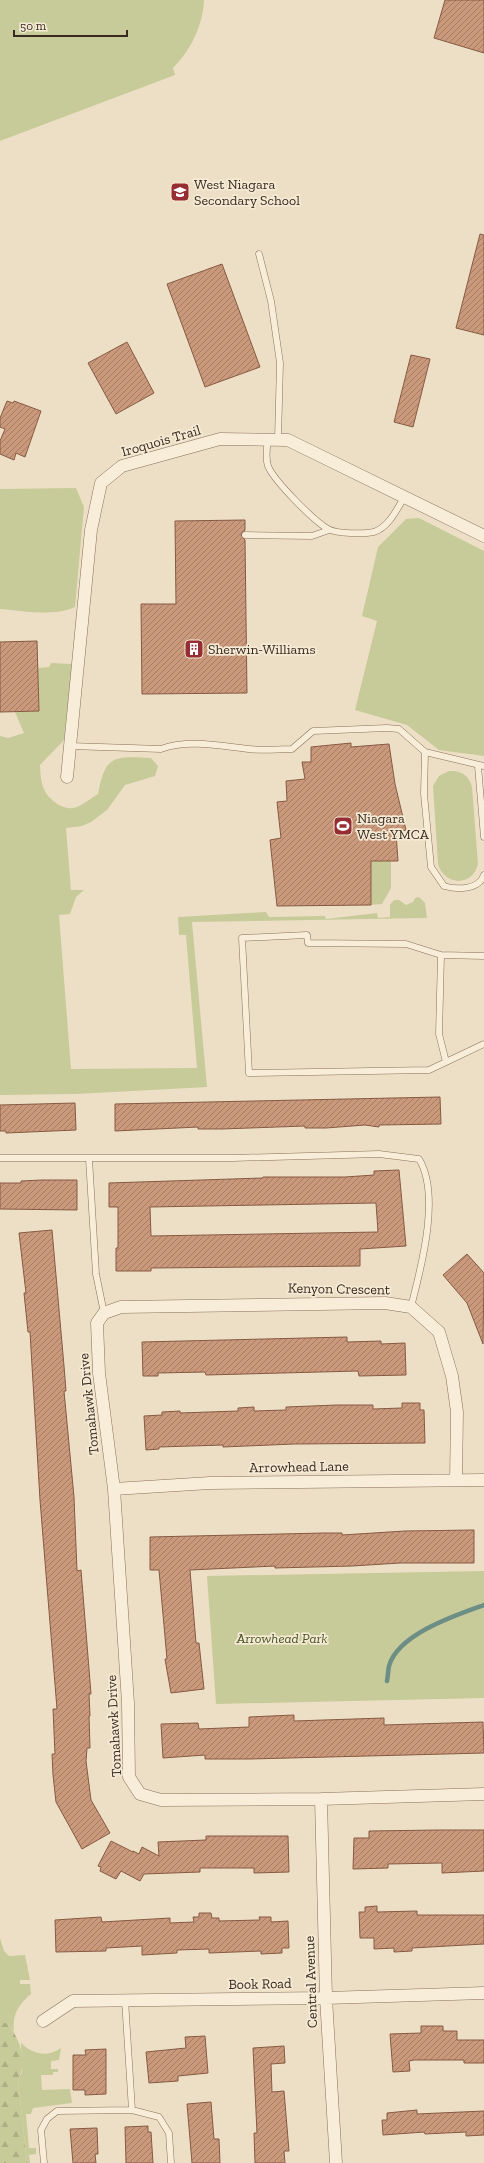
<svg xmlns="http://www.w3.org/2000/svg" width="484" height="2163" font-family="'Zilla Slab',serif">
	<defs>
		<pattern id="forest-firs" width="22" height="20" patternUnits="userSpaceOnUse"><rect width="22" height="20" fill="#c7cb99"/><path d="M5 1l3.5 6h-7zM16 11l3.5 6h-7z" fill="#acae83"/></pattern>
		<pattern id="building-hatch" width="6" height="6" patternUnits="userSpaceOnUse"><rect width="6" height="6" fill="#ca997b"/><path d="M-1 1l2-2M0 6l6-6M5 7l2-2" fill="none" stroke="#a57d64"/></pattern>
	</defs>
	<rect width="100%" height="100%" fill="#eddfc5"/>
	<!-- green -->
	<path fill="#c7cb99" d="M0,0H204C203,25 191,50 173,68L175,75L0,141Z
		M76,488L84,507L75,607C52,617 25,611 0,609V489Z
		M419,518L484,551V756L439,750L407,725L355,710L377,621L362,616L378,547L406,519Z
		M51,663L72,664L64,740L40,765C41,784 42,794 59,805C63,807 69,809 74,808C82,806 91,798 98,794C105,755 114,756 151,758L158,766L155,776L125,785L107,810L91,822L82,826L66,828L71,890H84L76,897L70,914L59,915L71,1069L197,1068L186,935H179L178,917L266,912L269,917L325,916L326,919L377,913L378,918L390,917V905L394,900H399L406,905L413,902L415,898L419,897L425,903L427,918L192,922L207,1087L76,1094L0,1095V736L8,738L24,733L15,712L39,711L38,668L49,667Z
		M449,771C461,770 469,775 472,787L478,864C473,887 444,886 438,864L433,786L439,776Z
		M371,861H391V888L382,904L371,905Z
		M484,1571V1698L216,1704L207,1576Z
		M0,1938L4,1951L9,1956L25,1955L30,1980H20V1984H30L31,1994C18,2005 12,2015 14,2032L8,2023H0Z
		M21,2043C32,2054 48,2058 61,2048L59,2060L51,2061V2069H58V2072H53V2075H41L42,2090L70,2089L72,2103L33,2108L31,2114H26L29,2148H36V2154L29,2155L30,2163H27L18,2080L22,2072Z"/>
	<!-- forest -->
	<path fill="url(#forest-firs)" d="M0,2023H8C20,2041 28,2060 18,2080L27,2163H0Z"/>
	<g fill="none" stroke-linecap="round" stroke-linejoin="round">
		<!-- stream -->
		<path stroke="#6d8e85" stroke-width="4.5" d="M387,1681C388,1676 388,1671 389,1666C398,1634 456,1615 484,1605"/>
	</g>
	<!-- building -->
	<path fill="url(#building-hatch)" stroke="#865a42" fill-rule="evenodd" d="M445,0H484V53L434,38Z
		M480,234L484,235V335L456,328Z
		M222,264L260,367L205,387L167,284Z
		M127,342L154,393L116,414L88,363Z
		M411,355L430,359L413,427L394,422Z
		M7,401L13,403L14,401L41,411L25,457L16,453L14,460L0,454V441L5,429L0,427V418Z
		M245,520V530L241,535L245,540L247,693L142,694L141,604H176L175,521Z
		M37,641L39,711L0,712V642Z
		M351,743V747L389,744L395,784L406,830L396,833L398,861H371V905L277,906L270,840L281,838L277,802L287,801L286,781L305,779L302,762H311V747Z
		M440,1097L441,1124L379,1125V1127L365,1125L326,1128H305V1126L222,1129H198V1127L115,1131V1104Z
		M75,1103L76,1130L6,1133V1131H0V1105Z
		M399,1170L406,1246L360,1249V1266L151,1268V1271H116V1248H118V1207H109V1183L263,1178V1177H345L374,1175V1171ZM376,1203L378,1232L151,1236L150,1207Z
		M42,1180H77V1210L0,1209V1183H21V1181Z
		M52,1230L64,1366L66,1391H64L74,1497L77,1571L81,1570L91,1694H89L90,1716H89L90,1748H87L86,1761L91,1800L110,1833L82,1849L56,1802L53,1775L52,1754H55L53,1709H57L40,1500L30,1332H28L24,1293H26L19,1233Z
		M467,1254L484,1273L483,1344L467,1303L443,1275Z
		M347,1337V1342L381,1341V1344L405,1343L406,1375L359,1376L358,1371L206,1375L205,1372L158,1373V1376H143L142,1342Z
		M402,1403H420V1410H424L425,1443L294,1444L223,1447V1445L159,1447V1449L146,1450L144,1416L162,1415V1412L180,1411V1413L238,1411V1408L254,1407V1411L286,1410V1407L337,1405H373V1409L402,1408Z
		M474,1530V1563H400L352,1566L275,1568V1566L190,1570L196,1643H199L204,1689L171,1693L165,1659H167L159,1570H150V1537L324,1533H342V1535L405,1531Z
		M294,1715V1721L384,1718V1725L483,1722L484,1753L250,1759H205V1755L163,1758L161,1724L198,1723L199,1729L249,1727V1717Z
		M437,1830H484V1871L442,1873V1863L388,1864V1868L353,1869L354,1838H369V1831Z
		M206,1836H288L289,1872L254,1873V1868H200V1872L144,1874L140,1881L121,1871L116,1879L100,1871L101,1867L98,1866L111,1841L133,1852V1851L139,1854L142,1847L159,1856L158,1842L206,1840Z
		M377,1906V1912L417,1911V1915H484V1944L412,1948V1951L394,1952V1948L374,1949V1938H360L359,1912H365V1907Z
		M199,1913H211L212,1918H219V1921L260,1920L259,1917H271V1922L288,1921L289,1948H282V1953L261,1954V1951L209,1953V1949L177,1950V1953L142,1955V1946L106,1948V1951L56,1952L55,1920L101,1917L102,1922L170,1918V1923L194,1922L193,1917H199Z
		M421,2026H443V2031H457V2040H484V2063H464V2060H414L409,2061L410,2071L393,2072L390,2034L421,2033Z
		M205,2036L208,2073L178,2076V2081L149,2083L146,2052L186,2048L185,2037Z
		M284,2046L285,2063L271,2064L272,2092L284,2091L289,2151H284L285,2163H255L254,2133H257L253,2048Z
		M106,2049V2094L85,2095V2090H73V2055H86L85,2050Z
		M211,2102L214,2139H219L220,2163H192L187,2104Z
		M417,2110V2114L484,2111V2135L466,2136V2132L425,2134L424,2132L383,2135L382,2120H387V2113Z
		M148,2126V2132H151L153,2163H126L125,2127Z
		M97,2128L98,2154H95L96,2163H73L70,2129Z"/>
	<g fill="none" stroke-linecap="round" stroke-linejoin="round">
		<defs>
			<path id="service" d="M259,254L271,301L280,363L278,439
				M268,439C267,447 265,457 268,466C274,481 314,521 328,529C337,534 364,534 374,532C389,527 397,509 405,496
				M245,535L312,536L329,530
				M70,746L161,749C188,739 221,746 249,749C263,751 278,749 292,749L313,731L387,728L399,729L425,752L484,766
				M425,752L424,794L431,867L444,886C457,890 479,890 484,875
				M478,766L484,837
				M441,955L406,944L308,943L307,935L242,938L249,1073L429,1070L446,1062
				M484,956L441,955L439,1034L446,1062L484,1044
				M0,1158H233L379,1154L419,1159C441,1195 421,1268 411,1307
				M89,1159L96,1274L104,1313
				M125,2000L132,2110
				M44,2163L41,2130L47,2119L57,2111L132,2110L159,2117L169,2133L171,2163"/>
			<path id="minor" d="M67,777L91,530L101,483L122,466L220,439L288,440L484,536
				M456,1480L457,1412L452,1376L439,1332L411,1307L385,1303L121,1307L104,1313L97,1323L99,1373L114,1489L128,1703L129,1777L140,1794L161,1800L321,1799L484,1794
				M114,1489L210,1483L484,1480
				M321,1799L326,1998L336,2163
				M43,2021L73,2001L326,1998L484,1993"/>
		</defs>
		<!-- service casing -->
		<use href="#service" stroke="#87715b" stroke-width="7"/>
		<!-- minor casing -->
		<use href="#minor" stroke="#87715b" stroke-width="13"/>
		<!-- service -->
		<use href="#service" stroke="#f8edd8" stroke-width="6"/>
		<!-- minor -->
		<use href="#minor" stroke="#f8edd8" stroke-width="12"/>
	</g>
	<!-- icons -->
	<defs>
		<symbol id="school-square" viewBox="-11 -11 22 22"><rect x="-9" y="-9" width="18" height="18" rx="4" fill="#952d32" stroke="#f5ead4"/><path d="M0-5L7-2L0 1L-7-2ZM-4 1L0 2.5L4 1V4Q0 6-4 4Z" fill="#fff"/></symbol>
		<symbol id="building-square" viewBox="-11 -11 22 22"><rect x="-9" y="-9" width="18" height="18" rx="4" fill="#952d32" stroke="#f5ead4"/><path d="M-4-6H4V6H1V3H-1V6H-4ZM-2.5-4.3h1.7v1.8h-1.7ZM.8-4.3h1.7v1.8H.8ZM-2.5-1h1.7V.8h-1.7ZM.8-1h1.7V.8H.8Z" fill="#fff"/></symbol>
		<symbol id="stadium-square" viewBox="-11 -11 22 22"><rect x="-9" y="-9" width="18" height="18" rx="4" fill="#952d32" stroke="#f5ead4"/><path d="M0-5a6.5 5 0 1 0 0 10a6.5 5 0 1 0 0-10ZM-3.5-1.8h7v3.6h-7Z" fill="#fff"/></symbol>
	</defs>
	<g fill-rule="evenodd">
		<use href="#school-square" x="169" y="181" width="22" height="22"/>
		<use href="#building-square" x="183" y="638" width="22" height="22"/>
		<use href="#stadium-square" x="332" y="815" width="22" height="22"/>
	</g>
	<g text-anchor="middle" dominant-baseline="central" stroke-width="3.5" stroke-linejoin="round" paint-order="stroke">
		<!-- poi labels -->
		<g font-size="14" fill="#382a1f" stroke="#f5ead4" text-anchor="start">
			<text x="194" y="184">West Niagara<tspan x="194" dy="16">Secondary School</tspan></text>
			<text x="208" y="649">Sherwin-Williams</text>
			<text x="357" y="818">Niagara<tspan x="357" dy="16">West YMCA</tspan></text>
		</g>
		<!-- street labels -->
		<g font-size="14" fill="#382a1f" stroke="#f5ead4">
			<text transform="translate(161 441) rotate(-16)">Iroquois Trail</text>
			<text transform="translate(339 1289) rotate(1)">Kenyon Crescent</text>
			<text transform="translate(89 1404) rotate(-96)">Tomahawk Drive</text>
			<text transform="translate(299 1467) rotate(-1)">Arrowhead Lane</text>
			<text transform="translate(114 1726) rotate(-93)">Tomahawk Drive</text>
			<text transform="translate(311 1982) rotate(-92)">Central Avenue</text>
			<text transform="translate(260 1984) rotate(-1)">Book Road</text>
		</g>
		<!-- park labels -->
		<g font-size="14" font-style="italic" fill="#4a5426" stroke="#f5ead4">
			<text x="282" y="1638">Arrowhead Park</text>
		</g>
	</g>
	<!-- scale -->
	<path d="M14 30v6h113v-6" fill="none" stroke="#382a1f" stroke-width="2"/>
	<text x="20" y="30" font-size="12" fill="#382a1f" stroke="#f5ead4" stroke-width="3" paint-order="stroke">50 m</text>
</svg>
